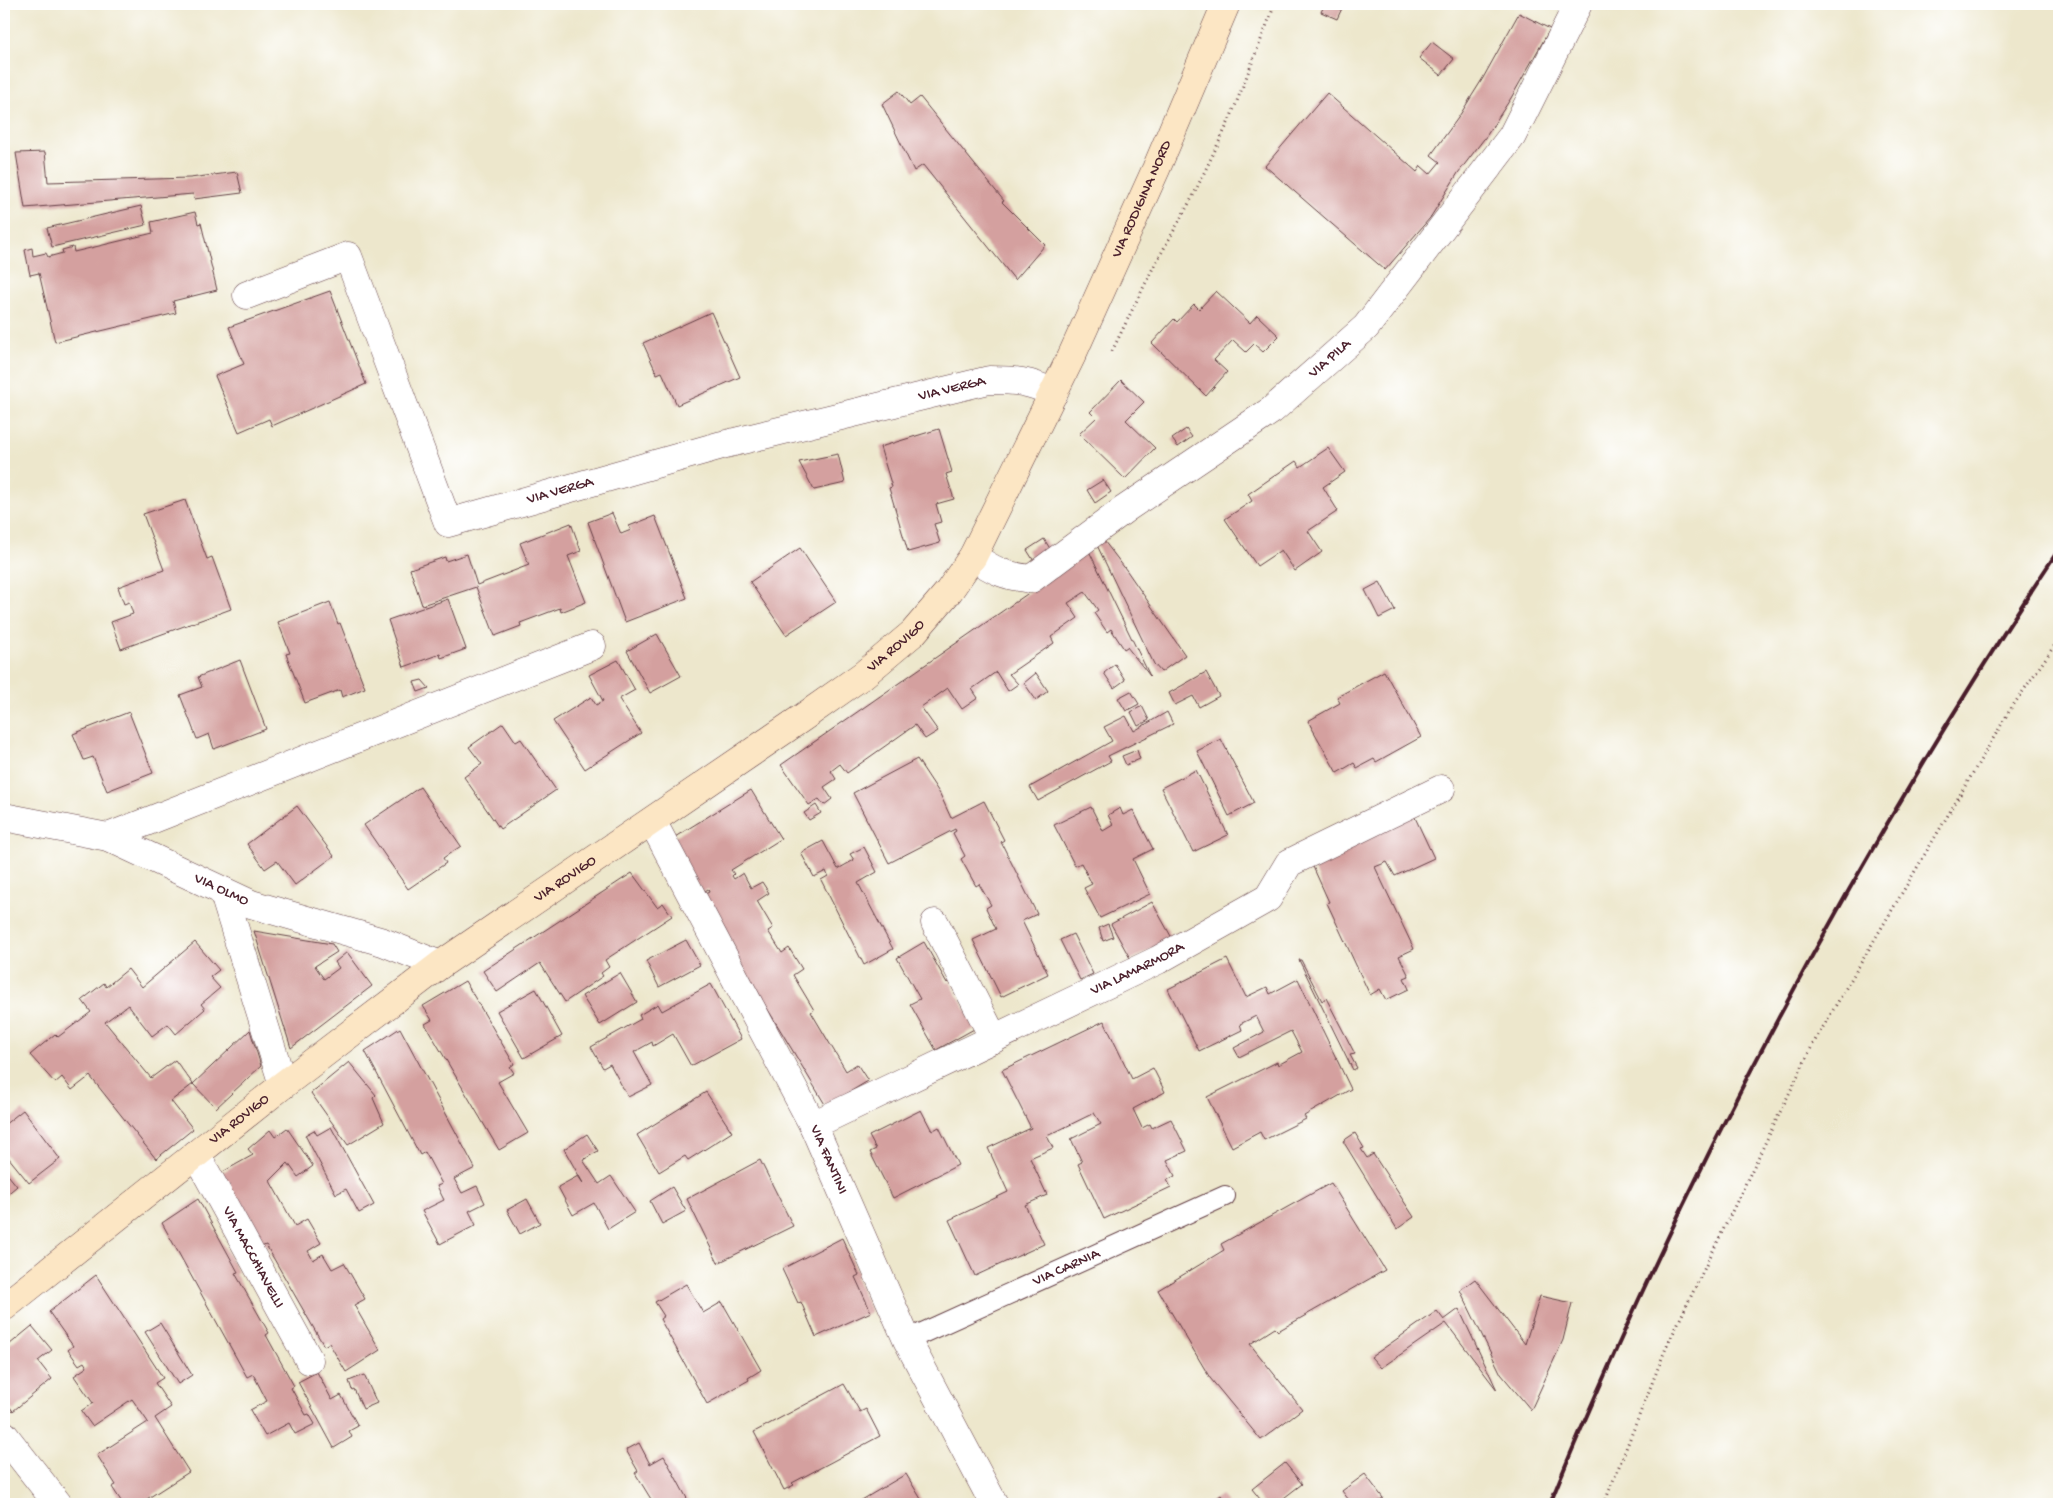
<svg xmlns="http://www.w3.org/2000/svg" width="2063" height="1508" font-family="'Gochi Hand',sans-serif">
	<rect width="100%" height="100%" fill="#fff"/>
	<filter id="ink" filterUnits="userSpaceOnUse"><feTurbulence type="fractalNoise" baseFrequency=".02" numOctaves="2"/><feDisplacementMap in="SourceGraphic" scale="10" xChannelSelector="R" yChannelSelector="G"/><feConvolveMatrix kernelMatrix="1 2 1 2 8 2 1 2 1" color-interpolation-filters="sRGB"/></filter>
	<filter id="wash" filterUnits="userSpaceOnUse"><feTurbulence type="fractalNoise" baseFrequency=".0096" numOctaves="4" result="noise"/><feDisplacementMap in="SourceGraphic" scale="20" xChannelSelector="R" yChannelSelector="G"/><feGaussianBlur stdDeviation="1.12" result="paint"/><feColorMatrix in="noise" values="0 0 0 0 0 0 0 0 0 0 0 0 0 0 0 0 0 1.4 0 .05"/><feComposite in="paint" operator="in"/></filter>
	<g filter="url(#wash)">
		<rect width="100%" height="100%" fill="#ede7cc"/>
		<g id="blocks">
			<!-- building -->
			<path fill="#d4a09f" d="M1325,4H1344L1337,19L1321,12Z
				M1519,13L1550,29L1511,98L1487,135L1458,173L1430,218L1385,270L1265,166L1327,93L1417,172L1421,166L1430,174L1440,162L1431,155L1458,118L1483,78Z
				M1432,42L1454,59L1441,75L1419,58Z
				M899,91L910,105L920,97L1004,201L1002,202L1045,245L1015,280L923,165L914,171L882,104Z
				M45,152L48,182L190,178L237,172L242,193L194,199L193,194L25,208L16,153Z
				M141,206L146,225L52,247L47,228Z
				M195,212L198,224L201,223L217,290L173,301L176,313L55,342L39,273L30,275L25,250L32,248L33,256L46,253L48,257L63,253L62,250L73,247L74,252L153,233L151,222Z
				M330,291L366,384L272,426L269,419L239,432L215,376L244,364L229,327Z
				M1216,291L1250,323L1257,315L1279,336L1263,352L1254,344L1246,352L1233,340L1214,360L1227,372L1206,396L1152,343L1174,319L1177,322L1194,304L1199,309Z
				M711,312L740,377L677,405L662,372L657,374L643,343Z
				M1121,380L1144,402L1126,420L1155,448L1125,479L1079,434L1096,418L1090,412Z
				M939,429L952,472L946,474L954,499L936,504L941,522L934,524L940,543L908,552L889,488L892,487L880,447Z
				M1186,429L1192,437L1178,447L1172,439Z
				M1328,448L1345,472L1323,487L1338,511L1308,531L1322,552L1295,571L1281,550L1257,566L1225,519L1252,501L1248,494L1296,461L1300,467Z
				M838,454L845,483L814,490L799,462Z
				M1103,480L1111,492L1095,503L1087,490Z
				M185,500L207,559L212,557L231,609L121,649L111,622L133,614L129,602L124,604L118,587L164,570L143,514Z
				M612,513L621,534L631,530L629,526L655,516L687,598L625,622L588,522Z
				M571,523L581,551L568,556L586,602L561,612L560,608L520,623L521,626L495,636L476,587L422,605L410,569L445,557L446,561L467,554L477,585L529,565L520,543Z
				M1101,537L1127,571L1185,655L1161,672L1154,664L1095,541Z
				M1044,539L1054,555L1037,566L1027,550Z
				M800,548L836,602L786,635L750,582Z
				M1089,551L1150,676L1127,647L1124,649L1111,629L1107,632L1094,613L1098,610L1085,592L1068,603L1078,618L1051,637L1054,643L1009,674L1018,684L1008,691L996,672L972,689L978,698L962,709L948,688L921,707L938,731L925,739L915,725L847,773L840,764L831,771L836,779L824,787L832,799L824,805L819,799L809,805L781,765Z
				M1380,582L1395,610L1379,618L1365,590Z
				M448,599L466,649L441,658L440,654L404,667L388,620Z
				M330,602L338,624L340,623L365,688L342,697L340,690L305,703L286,654L290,653L278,622Z
				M657,634L681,676L650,693L627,651Z
				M240,660L266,729L214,749L209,734L197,739L180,695L202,687L198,677Z
				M618,660L635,690L619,699L641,733L585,769L553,721L591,697L596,705L603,701L589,675Z
				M1115,664L1125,680L1114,688L1104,673Z
				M1384,671L1421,737L1376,762L1374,759L1357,768L1354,763L1337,773L1308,721L1340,703L1337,697Z
				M1206,672L1219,696L1199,707L1193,696L1175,705L1169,693Z
				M1036,673L1048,691L1036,700L1024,683Z
				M422,680L429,688L418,692L414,682Z
				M1131,691L1139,704L1126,711L1118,698Z
				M1142,706L1149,720L1138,726L1131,712Z
				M129,712L153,773L107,791L93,757L84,760L73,734Z
				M1167,712L1173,724L1108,756L1111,761L1038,801L1030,787L1112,741L1104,727L1126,716L1134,731Z
				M503,723L516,742L521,739L556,790L500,829L464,777L482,764L469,747Z
				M1221,739L1254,803L1229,816L1197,751Z
				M1137,750L1140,759L1126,765L1122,756Z
				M917,759L940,794L951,818L984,801L1004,840L1001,842L1037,914L1022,921L1048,974L1001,997L973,940L996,929L986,908L991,905L979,884L976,886L961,859L965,856L953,833L956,831L955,829L889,863L853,793Z
				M1196,770L1228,835L1193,852L1161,788Z
				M420,787L461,846L443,858L446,863L408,889L364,825Z
				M751,790L781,839L731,870L734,874L732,876L734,879L743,873L751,888L762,882L769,893L757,901L773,928L768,931L782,953L789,948L802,969L793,975L814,1010L811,1012L846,1071L857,1064L868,1081L826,1106L717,925L702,896L709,892L708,889L702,893L670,840Z
				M816,805L821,813L809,820L804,813Z
				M297,806L334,856L295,885L277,861L265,869L247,844Z
				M1091,807L1103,831L1113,825L1108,815L1120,808L1123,815L1133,810L1153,849L1133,859L1150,894L1100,918L1084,888L1092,884L1081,863L1075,866L1054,825Z
				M1412,811L1434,858L1395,876L1387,862L1375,867L1414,949L1399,956L1409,976L1404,978L1409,989L1386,1000L1380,989L1370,995L1327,903L1329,902L1310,860Z
				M823,841L838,869L854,860L850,854L864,847L877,872L858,883L893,949L864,965L821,880L828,876L826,871L814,877L801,853Z
				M632,873L657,907L663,903L672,916L605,960L609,967L601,973L603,976L565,1002L540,963L497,992L483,971Z
				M1152,902L1172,938L1131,960L1111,924Z
				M1108,924L1113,937L1103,941L1099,928Z
				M254,931L332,944L337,952L315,966L324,979L339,968L335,962L347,952L372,986L291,1048Z
				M1073,934L1093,974L1080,980L1060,940Z
				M686,940L700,965L659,987L646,961Z
				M195,942L219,970L210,977L220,988L201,1004L205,1009L176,1034L168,1024L152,1036L128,1005L105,1022L151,1078L175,1060L193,1084L171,1101L193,1129L156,1159L90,1076L72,1090L62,1077L55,1083L30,1055L55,1034L58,1037L91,1012L82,1000L104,983L106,987L128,969L142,987Z
				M924,942L947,983L950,982L976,1028L936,1050L910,1004L920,999L897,958Z
				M1227,959L1246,997L1267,987L1270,994L1298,979L1351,1089L1304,1116L1306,1119L1264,1140L1260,1132L1232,1147L1207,1097L1277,1062L1278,1065L1302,1052L1291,1031L1239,1057L1234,1048L1264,1032L1256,1016L1240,1024L1242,1030L1199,1051L1168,989Z
				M1299,960H1301L1322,1001L1326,998L1355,1054L1350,1055L1357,1068L1353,1070Z
				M620,973L637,1002L600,1025L582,996Z
				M465,981L514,1064L510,1067L514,1073L498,1082L528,1133L499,1150L425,1024L432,1020L423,1006Z
				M711,984L741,1039L691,1066L673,1034L653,1046L652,1042L634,1052L652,1085L628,1097L610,1064L603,1068L591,1047L641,1019L639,1015L658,1004L662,1011Z
				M536,989L562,1036L524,1058L497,1011Z
				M1104,1021L1132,1079L1153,1068L1165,1092L1133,1109L1142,1128L1150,1124L1152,1128L1171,1119L1187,1151L1167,1160L1175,1176L1167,1180L1171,1187L1104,1219L1078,1164L1082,1162L1071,1139L1101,1124L1094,1113L1047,1136L1053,1148L1030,1158L1047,1195L1025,1205L1044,1244L975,1276L949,1220L1008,1192L988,1148L1031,1128L1002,1070Z
				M400,1028L475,1168L454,1179L462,1193L477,1186L485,1203L469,1211L476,1225L440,1244L422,1211L444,1200L437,1186L442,1184L425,1152L420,1155L365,1051Z
				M250,1030L261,1066L216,1108L193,1084Z
				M349,1062L376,1095L373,1098L384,1123L348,1145L311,1093Z
				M706,1092L732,1132L688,1160L685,1156L659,1172L637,1135Z
				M23,1110L60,1159L29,1183L4,1152V1125Z
				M921,1110L932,1131L939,1127L958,1165L893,1198L870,1152L876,1149L869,1136Z
				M331,1127L374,1205L359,1213L346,1189L336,1194L305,1135L314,1130L317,1135Z
				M287,1128L313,1166L298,1177L288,1163L270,1181L295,1226L307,1219L321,1243L308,1251L313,1260L323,1254L332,1269L344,1263L365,1299L354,1305L380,1350L346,1372L329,1343L324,1346L266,1245L261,1247L219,1174L253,1155L248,1149L270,1130L275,1137Z
				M1355,1133L1364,1148L1361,1149L1367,1158L1373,1154L1414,1217L1397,1229L1343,1141Z
				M587,1134L598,1151L583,1160L599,1184L611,1176L635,1212L608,1229L594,1203L573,1215L558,1187L578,1176L583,1183L564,1149Z
				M760,1160L793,1226L718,1263L687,1199Z
				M4,1170L17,1186L4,1197Z
				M1331,1183L1385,1270L1278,1331L1275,1328L1250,1344L1302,1409L1261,1440L1210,1378L1158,1290L1224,1250L1221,1244Z
				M672,1187L686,1211L662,1224L650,1201Z
				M198,1199L238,1272L235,1273L269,1333L266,1335L294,1386L291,1388L306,1415L309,1414L315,1424L295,1434L289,1423L265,1436L250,1410L267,1401L253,1374L247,1377L162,1223Z
				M527,1199L540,1223L520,1234L507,1210Z
				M842,1238L859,1275L855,1277L871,1312L816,1337L801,1302L798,1303L782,1269Z
				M96,1275L163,1378L155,1383L171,1407L155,1418L189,1472L139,1504H123L112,1487L116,1485L97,1455L148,1422L132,1399L92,1426L81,1411L93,1403L74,1376L87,1367L84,1362L79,1365L68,1350L73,1346L49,1312Z
				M1475,1279L1525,1344L1540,1296L1572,1303L1563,1340L1531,1410L1501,1374L1460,1290Z
				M686,1284L703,1313L722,1302L761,1370L748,1378L749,1380L707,1404L660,1319L664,1316L655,1302Z
				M1459,1309L1497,1390L1446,1323L1381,1368L1371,1357L1437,1311L1444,1320Z
				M160,1323L192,1375L178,1384L145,1332Z
				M32,1326L52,1350L38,1361L52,1379L13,1411L4,1400V1349Z
				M317,1372L332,1400L341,1395L358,1426L349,1431L352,1437L334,1448L298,1382Z
				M364,1375L377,1403L363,1409L354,1389L352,1390L349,1381Z
				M844,1384L860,1412L866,1409L880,1436L792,1483L794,1485L784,1490L754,1432Z
				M639,1443L650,1464L664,1456L690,1504H654L635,1473L638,1471L626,1450Z
				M1285,1463L1302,1484L1276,1504H1264L1252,1489Z
				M906,1474L924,1504H855Z
				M1365,1474L1383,1498L1374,1504H1352L1342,1491Z
				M1221,1495L1227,1504H1208Z"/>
		</g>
	</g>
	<g filter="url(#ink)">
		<use href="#blocks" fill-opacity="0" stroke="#623d43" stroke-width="1"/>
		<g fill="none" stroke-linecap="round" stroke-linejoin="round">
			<defs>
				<g id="lane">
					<path id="s1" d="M907,1340L1225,1196"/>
				</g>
				<g id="street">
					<path id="s2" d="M247,295L348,256L448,523L722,445L989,380C1016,380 1029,381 1054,393"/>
					<path id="s3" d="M973,556C993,571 1006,576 1031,579L1125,509L1272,410L1366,327L1512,136L1578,4"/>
					<path id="s4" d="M4,817L108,837L251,904L383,942L440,965"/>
					<path id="s5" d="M652,821L813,1125L907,1340L994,1504"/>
					<path d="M108,837L592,646"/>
					<path d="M223,891L283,1085"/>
					<path d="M935,923L994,1039"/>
					<path id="s6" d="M813,1125L1158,960L1268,898L1289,863L1441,789"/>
					<path id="s7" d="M196,1154L309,1360"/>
					<path d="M4,1435L58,1504"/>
				</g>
				<g id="secondary">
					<path id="s8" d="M4,1307L283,1085L440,965L802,718L863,675L913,633L949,591L973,556L1072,355L1156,169L1226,4"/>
				</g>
			</defs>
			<!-- lane casing -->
			<use href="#lane" stroke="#623d43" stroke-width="22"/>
			<!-- street casing -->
			<use href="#street" stroke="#623d43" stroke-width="29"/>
			<!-- secondary casing -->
			<use href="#secondary" stroke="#623d43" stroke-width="29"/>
			<!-- path -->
			<path stroke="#623d43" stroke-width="3" stroke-dasharray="1 4" stroke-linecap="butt" d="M1112,351L1152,270L1193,196L1230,119L1275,4
				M1604,1504L1666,1348L1813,1044L2010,710L2059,639"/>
			<!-- lane -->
			<use href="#lane" stroke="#fff" stroke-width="20"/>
			<!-- street -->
			<use href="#street" stroke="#fff" stroke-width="28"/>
			<!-- secondary -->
			<use href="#secondary" stroke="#fce6c4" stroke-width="28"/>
			<!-- rail -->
			<path stroke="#4a1f2b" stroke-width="4" d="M1550,1504C1577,1435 1608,1367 1639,1299C1759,1038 1900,788 2059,549"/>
		</g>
	</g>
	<g text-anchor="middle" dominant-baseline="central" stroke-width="4" stroke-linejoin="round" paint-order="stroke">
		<!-- street labels -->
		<g font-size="15" fill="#4a1f2b" stroke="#fff">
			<text stroke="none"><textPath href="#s8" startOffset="1625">VIA RODIGINA NORD</textPath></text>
			<text stroke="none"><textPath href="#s3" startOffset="435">VIA PILA</textPath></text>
			<text stroke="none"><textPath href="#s2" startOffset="915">VIA VERGA</textPath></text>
			<text stroke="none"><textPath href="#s2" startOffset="510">VIA VERGA</textPath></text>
			<text stroke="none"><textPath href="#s8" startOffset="1111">VIA ROVIGO</textPath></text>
			<text stroke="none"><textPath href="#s8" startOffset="706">VIA ROVIGO</textPath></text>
			<text stroke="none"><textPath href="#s4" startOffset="231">VIA OLMO</textPath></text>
			<text stroke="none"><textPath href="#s6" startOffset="360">VIA LAMARMORA</textPath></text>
			<text stroke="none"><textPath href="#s8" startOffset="301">VIA ROVIGO</textPath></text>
			<text stroke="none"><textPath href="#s5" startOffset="382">VIA FANTINI</textPath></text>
			<text stroke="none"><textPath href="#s7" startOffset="118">VIA MACCHIAVELLI</textPath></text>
			<text stroke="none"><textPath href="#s1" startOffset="175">VIA CARNIA</textPath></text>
		</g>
	</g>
	<!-- margin -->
	<rect width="2063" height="1508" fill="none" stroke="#fff" stroke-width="20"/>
</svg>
